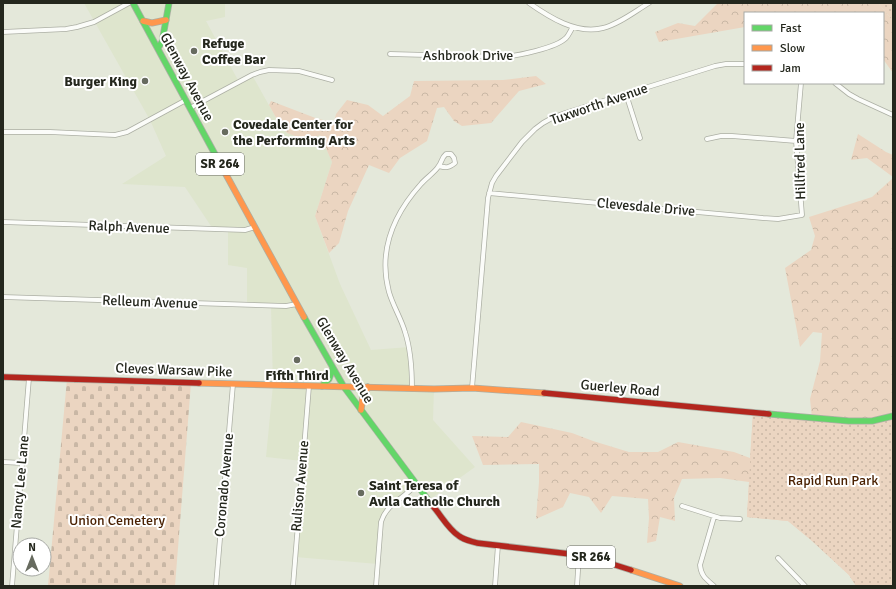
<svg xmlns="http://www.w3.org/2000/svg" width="896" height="589" font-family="Signika,sans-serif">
	<defs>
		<pattern id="forest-crowns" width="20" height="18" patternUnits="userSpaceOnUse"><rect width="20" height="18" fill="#ebd5c1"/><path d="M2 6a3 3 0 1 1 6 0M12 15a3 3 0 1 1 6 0" fill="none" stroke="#c9b7a5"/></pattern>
		<pattern id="cemetery-stones" width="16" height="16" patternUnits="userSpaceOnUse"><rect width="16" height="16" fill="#ebd5c1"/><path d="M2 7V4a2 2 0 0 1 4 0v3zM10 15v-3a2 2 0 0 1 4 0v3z" fill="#c9b7a5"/></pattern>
		<pattern id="park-dots" width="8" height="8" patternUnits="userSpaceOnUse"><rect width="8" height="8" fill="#ebd5c1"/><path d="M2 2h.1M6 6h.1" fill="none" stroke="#c9b7a5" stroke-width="1.8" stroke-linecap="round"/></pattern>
	</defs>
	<rect width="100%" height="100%" fill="#e4e8da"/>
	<!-- built -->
	<path fill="#dee5cd" d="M84,3H225V17L206,21L239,82L252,75L280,125L320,135L332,162L315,216L340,284L371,350L409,347L412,388L434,389L433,420L475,467L429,500L416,484L383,516L378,564L295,557L302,461L266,457L273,385L271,306L247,305V268L228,265V230L213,229L185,187L122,184L166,156L150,120Z"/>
	<!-- forest -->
	<path fill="url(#forest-crowns)" d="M717,3H878L893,21V73L883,59V13H745V27L659,42L655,32L678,23L695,26L717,4Z
		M536,76L546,84L519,91L491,123L462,126L454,121L444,107L437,108L427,141L400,158L389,173L369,165L348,211L339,243L329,253L315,216L332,162L320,135L296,145L295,136L287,133L280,125L269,105L271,101L318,119L334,122L336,114L347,100L368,105L383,116L410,96L414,81L503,80Z
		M858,134L886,152L893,155V177L867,158L851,160Z
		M893,178V518L856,586L849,575L811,540L788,521L747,517L749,482L720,478L682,479L674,498L675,521L660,517L656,541L647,543L649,518L648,499L612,496L601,513L589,497L570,493L563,507L536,519L539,482V464L483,465L472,436L508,437L521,422L572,433L593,441L629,452H658L678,442L734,452L750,458L753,413L812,418L810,399L820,361L822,333L813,332L800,347L785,268L811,250L815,236L809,217L872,197Z"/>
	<!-- cemetery -->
	<path fill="url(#cemetery-stones)" d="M67,379L191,383L175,586H48Z"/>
	<!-- park -->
	<path fill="url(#park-dots)" d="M878,3H893V21Z
		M753,413L849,421L893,416V586H856L849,575L811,540L788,521L747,517Z"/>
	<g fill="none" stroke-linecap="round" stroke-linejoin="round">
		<defs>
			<path id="street" d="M529,3C549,17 577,35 603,28C619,24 634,12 649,3
				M3,32L66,29L77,27L94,22L129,3
				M390,54L502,57C517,56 556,48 566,38C569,35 570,31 573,27
				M835,83L849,94L858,99L893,115
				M626,94L640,138
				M190,108L252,75L260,72L269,70L299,71L332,80
				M3,132H50L115,135L127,132L186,100
				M707,139L721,136H732L796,141
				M489,193L763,218L778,219L802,215L796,141L801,83
				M3,222L245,230L255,227
				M3,297L286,306L297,304
				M472,388L488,198L492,183L496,176L522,142L535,129L543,123L552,118L565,113L715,66L726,64H745
				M412,389C412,369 411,350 405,332C401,318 393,306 389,292C378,251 394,214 421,184C426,178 434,173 438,167C442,163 441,158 446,154H451L454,158L455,163C449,168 446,168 439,166
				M3,462L22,463
				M682,506L720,518L740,519
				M778,558L805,586
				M12,586L29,378
				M216,586L233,384
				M293,586L309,386
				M376,586L381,522C387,502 405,499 416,484
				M495,586L498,545
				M577,586L579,555
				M714,586C706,579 701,576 700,565L714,517"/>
			<path id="fast" d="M133,3L223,169
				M158,48L162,42L169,3
				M304,317L344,387L432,505
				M322,386L329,379L333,368
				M769,414L849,421H872L893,416"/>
			<path id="slow" d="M143,21L152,23L166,20
				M223,169L304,317
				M199,383L434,389L472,388L544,393
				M361,410L363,396L368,387
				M631,570L680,586"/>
			<path id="jam" d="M3,377L199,383
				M544,393L769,414
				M432,505C441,515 448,529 459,536C464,540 471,541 477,543L579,555L593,558L631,570"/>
		</defs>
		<!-- street casing -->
		<use href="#street" stroke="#acafa4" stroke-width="5.5"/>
		<!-- fast casing -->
		<use href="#fast" stroke="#acafa4" stroke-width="7"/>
		<!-- slow casing -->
		<use href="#slow" stroke="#acafa4" stroke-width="7"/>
		<!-- jam casing -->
		<use href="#jam" stroke="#acafa4" stroke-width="7"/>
		<!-- street -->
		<use href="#street" stroke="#fbfcf9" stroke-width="4"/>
		<!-- fast -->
		<use href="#fast" stroke="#63d668" stroke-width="5.5"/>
		<!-- slow -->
		<use href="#slow" stroke="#ff974d" stroke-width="5.5"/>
		<!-- jam -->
		<use href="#jam" stroke="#b3261e" stroke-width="5.5"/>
	</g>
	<!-- markers -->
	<g fill="#676b5f" stroke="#fff" stroke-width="1.5">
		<circle cx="194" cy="51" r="4"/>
		<circle cx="145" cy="81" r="4"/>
		<circle cx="225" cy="132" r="4"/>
		<circle cx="297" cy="360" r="4"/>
		<circle cx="361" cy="493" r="4"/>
	</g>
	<g text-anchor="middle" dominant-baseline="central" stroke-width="4" stroke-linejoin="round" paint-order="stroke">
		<!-- shield labels -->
		<g fill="#fff" stroke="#666861" stroke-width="1">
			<rect x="196" y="153" width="48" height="22" rx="3"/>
			<rect x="567" y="546" width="48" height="22" rx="3"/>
		</g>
		<g font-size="13" font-weight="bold" fill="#24271d">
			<text x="220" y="164">SR 264</text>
			<text x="591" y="557">SR 264</text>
		</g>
		<!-- poi labels -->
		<g font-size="14" font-weight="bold" fill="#24271d" stroke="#fff" text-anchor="start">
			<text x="202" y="43">Refuge<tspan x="202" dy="16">Coffee Bar</tspan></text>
			<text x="137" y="81" text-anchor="end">Burger King</text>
			<text x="233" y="124">Covedale Center for<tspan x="233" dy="16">the Performing Arts</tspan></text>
			<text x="297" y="375" text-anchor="middle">Fifth Third</text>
			<text x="369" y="485">Saint Teresa of<tspan x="369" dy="16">Avila Catholic Church</tspan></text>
		</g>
		<!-- street labels -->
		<g font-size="14" fill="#24271d" stroke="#fff">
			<text x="468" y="55">Ashbrook Drive</text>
			<text transform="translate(187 77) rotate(62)">Glenway Avenue</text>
			<text transform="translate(599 104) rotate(-19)">Tuxworth Avenue</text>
			<text transform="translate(800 161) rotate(-91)">Hillfred Lane</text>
			<text transform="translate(646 207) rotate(5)">Clevesdale Drive</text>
			<text transform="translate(129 227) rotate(2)">Ralph Avenue</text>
			<text transform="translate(150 302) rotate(2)">Relleum Avenue</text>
			<text transform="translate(345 360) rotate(59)">Glenway Avenue</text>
			<text transform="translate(174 370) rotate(2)">Cleves Warsaw Pike</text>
			<text transform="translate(620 388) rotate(5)">Guerley Road</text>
			<text transform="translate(20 482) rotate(-85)">Nancy Lee Lane</text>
			<text transform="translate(224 485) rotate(-85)">Coronado Avenue</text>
			<text transform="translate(300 486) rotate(-85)">Rulison Avenue</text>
		</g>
		<!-- park labels -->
		<g font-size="14" fill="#4a2102" stroke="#fff">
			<text x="833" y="480">Rapid Run Park</text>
			<text x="117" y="520">Union Cemetery</text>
		</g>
	</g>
	<!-- border -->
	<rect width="896" height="589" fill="none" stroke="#24271d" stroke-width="8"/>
	<!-- legend -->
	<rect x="744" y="12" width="140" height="72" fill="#ffffff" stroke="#a7a9a5"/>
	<rect x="752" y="25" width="20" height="6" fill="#63d668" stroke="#a7a9a5"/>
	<text x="780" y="32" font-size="12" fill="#24271d">Fast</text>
	<rect x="752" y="45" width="20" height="6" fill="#ff974d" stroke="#a7a9a5"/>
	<text x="780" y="52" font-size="12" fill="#24271d">Slow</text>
	<rect x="752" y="65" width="20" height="6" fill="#b3261e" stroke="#a7a9a5"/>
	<text x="780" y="72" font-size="12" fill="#24271d">Jam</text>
	<!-- north arrow -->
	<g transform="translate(32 557)"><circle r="19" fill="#ffffff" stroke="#a7a9a5"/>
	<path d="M0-3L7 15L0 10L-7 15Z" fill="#676b5f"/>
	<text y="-6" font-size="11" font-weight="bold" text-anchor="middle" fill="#24271d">N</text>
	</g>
</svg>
